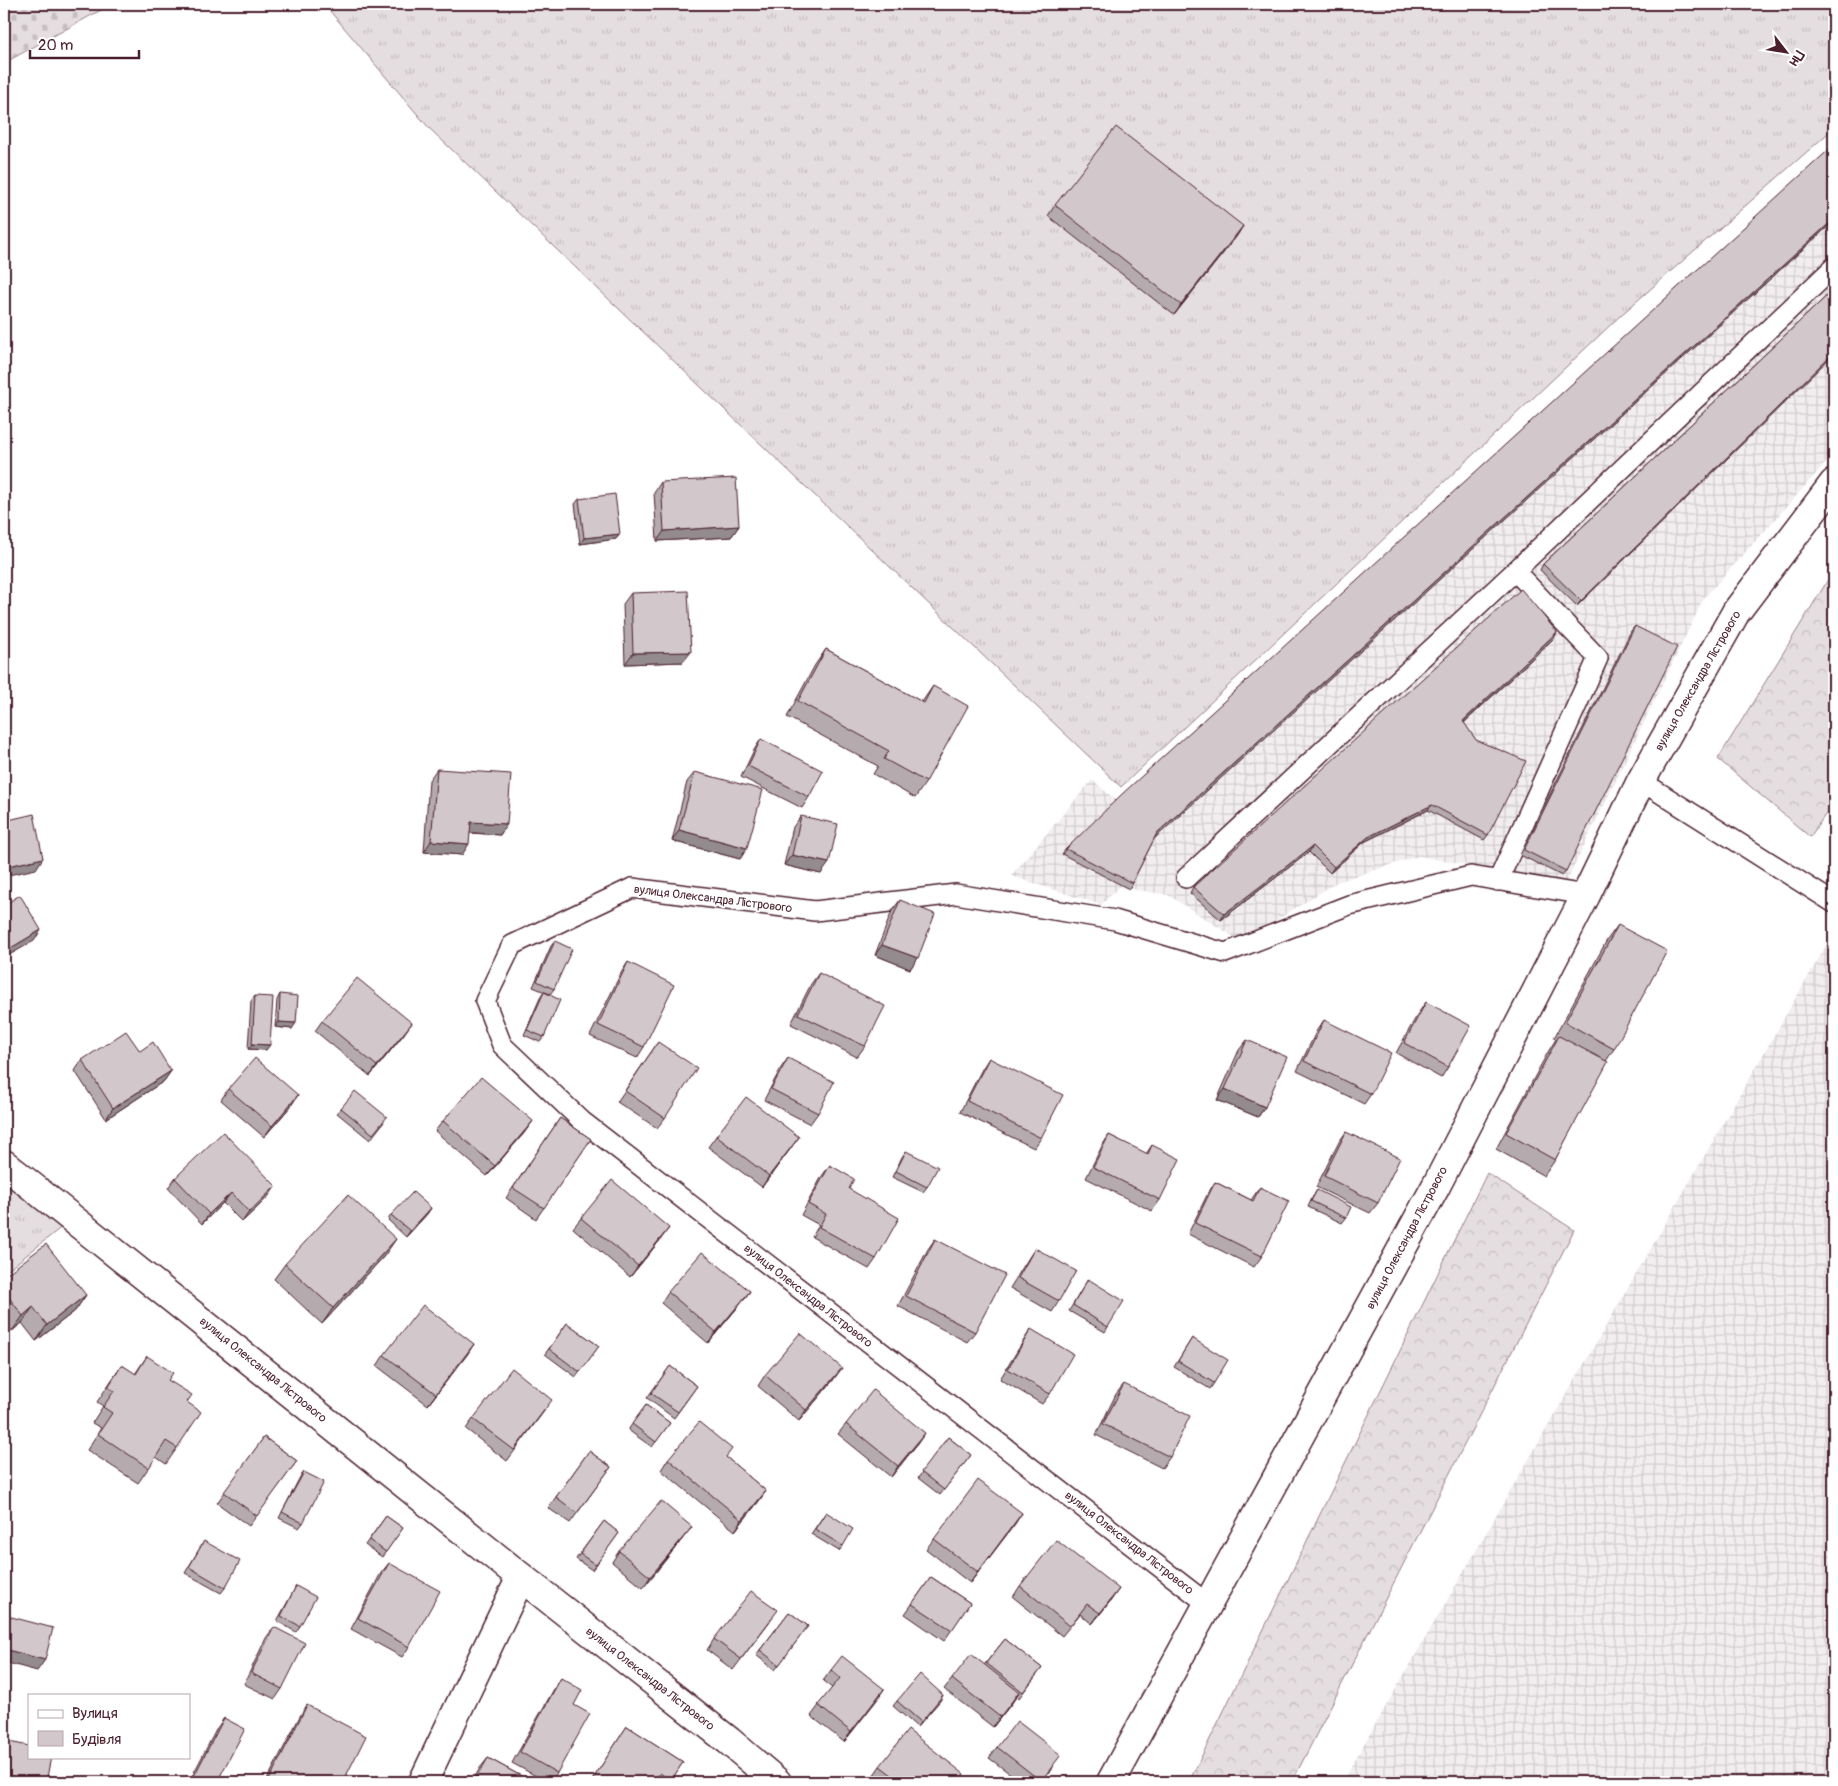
<svg xmlns="http://www.w3.org/2000/svg" width="1838" height="1786" font-family="Pangolin,sans-serif">
	<defs>
		<pattern id="industrial-grid" width="8" height="8" patternUnits="userSpaceOnUse" patternTransform="scale(1.25)"><rect width="8" height="8" fill="#f2eeef"/><path d="M0 4h8M4 0v8" fill="none" stroke="#d1cccd"/></pattern>
		<pattern id="grass-tufts" width="24" height="20" patternUnits="userSpaceOnUse" patternTransform="scale(1.25)"><rect width="24" height="20" fill="#e5dee0"/><path d="M3 7l-1-3M5 7V3M7 7l1-3M15 17l-1-3M17 17v-4M19 17l1-3" fill="none" stroke="#c6bec0"/></pattern>
		<pattern id="forest-crowns" width="20" height="18" patternUnits="userSpaceOnUse" patternTransform="scale(1.25)"><rect width="20" height="18" fill="#e5dee0"/><path d="M2 6a3 3 0 1 1 6 0M12 15a3 3 0 1 1 6 0" fill="none" stroke="#c6bec0"/></pattern>
		<pattern id="cemetery-stones" width="16" height="16" patternUnits="userSpaceOnUse" patternTransform="scale(1.25)"><rect width="16" height="16" fill="#e5dee0"/><path d="M2 7V4a2 2 0 0 1 4 0v3zM10 15v-3a2 2 0 0 1 4 0v3z" fill="#c6bec0"/></pattern>
	</defs>
	<rect width="100%" height="100%" fill="#fff"/>
	<filter id="ink" filterUnits="userSpaceOnUse"><feTurbulence type="fractalNoise" baseFrequency=".02" numOctaves="2"/><feDisplacementMap in="SourceGraphic" scale="10" xChannelSelector="R" yChannelSelector="G"/><feConvolveMatrix kernelMatrix="1 2 1 2 8 2 1 2 1" color-interpolation-filters="sRGB"/></filter>
	<g filter="url(#ink)">
		<!-- industrial -->
		<path fill="url(#industrial-grid)" d="M1834,148V454L1704,598L1566,883L1419,856L1337,882L1242,942L1168,895L1119,887L1101,905L1011,876L1092,780L1117,801Z
			M1834,932V1782H1342L1621,1300Z"/>
		<!-- grass -->
		<path fill="url(#grass-tufts)" stroke="#987e86" d="M324,4H1834V128L1621,315L1121,787L429,128Z
			M4,1164L73,1218L4,1273Z"/>
		<!-- forest -->
		<path fill="url(#forest-crowns)" stroke="#987e86" d="M1834,570V802L1810,837L1718,759Z
			M1487,1173L1574,1230L1292,1782H1189Z"/>
		<!-- cemetery -->
		<path fill="url(#cemetery-stones)" stroke="#987e86" d="M4,4H112L4,63Z"/>
		<g fill="none" stroke-linecap="round" stroke-linejoin="round">
			<defs>
				<path id="service" d="M1641,781L1834,903
					M1186,878L1515,571L1834,267
					M1498,881L1598,658L1515,571
					M1209,1605L582,1121L502,1045L485,1001L512,945L632,888L815,911L956,894L1115,920L1225,953L1349,905L1471,876L1586,895"/>
				<path id="minor" d="M4,1164L521,1577L729,1741L777,1782
					M423,1782L521,1577
					M1111,1782L1436,1186L1586,895L1641,781L1736,612L1834,483"/>
			</defs>
			<!-- service casing -->
			<use href="#service" stroke="#4a1f2b" stroke-width="22"/>
			<!-- minor casing -->
			<use href="#minor" stroke="#4a1f2b" stroke-width="31"/>
			<!-- service -->
			<use href="#service" stroke="#fff" stroke-width="19"/>
			<!-- minor -->
			<use href="#minor" stroke="#fff" stroke-width="28"/>
		</g>
		<!-- wall -->
		<path fill="#b5abaf" stroke="#4a1f2b" d="M1055,205L1243,226L1236,237L1174,315L1048,216Z
			M1834,221L1155,837L1129,889L1062,854L1066,849Z
			M1834,289L1577,606L1540,570L1543,564Z
			M661,482L739,526L731,537L657,541L654,493Z
			M579,499L620,534L616,539L580,544L575,504Z
			M631,593L683,662L625,664L623,604Z
			M1635,626L1566,871L1562,876L1520,855L1631,631Z
			M1557,632L1554,638L1464,723L1488,835L1484,840L1428,810L1364,842L1330,873L1309,852L1221,920L1190,893L1193,887Z
			M826,649L922,702L933,686L926,782L915,798L873,774L878,766L787,717L815,665Z
			M761,739L809,797L802,808L741,777L754,750Z
			M437,769L507,824L500,835L470,833L462,855L424,852L429,780Z
			M695,772L747,848L740,859L672,841L687,782Z
			M801,816L821,874L784,865L793,827Z
			M900,900L918,958L910,969L875,955L892,911Z
			M1618,925L1614,1049L1606,1061L1555,1160L1544,1176L1496,1149L1548,1052L1556,1039L1554,1038L1607,940Z
			M555,941L554,989L550,994L533,987L551,946Z
			M628,962L644,1047L637,1058L590,1036L621,973Z
			M819,973L865,1046L857,1057L791,1024L811,984Z
			M544,992V1037L540,1042L524,1035L540,998Z
			M280,994L292,1029L275,1027L277,1000Z
			M255,996L266,1050L248,1049L251,1001Z
			M1426,1002L1448,1067L1441,1078L1396,1053L1419,1012Z
			M1324,1020L1371,1094L1364,1104L1297,1071L1317,1030Z
			M322,1021L404,1034L370,1076L315,1031Z
			M1247,1040L1265,1107L1258,1117L1217,1100L1239,1050Z
			M658,1042L665,1118L657,1128L617,1102Z
			M140,1051L171,1071L164,1081L106,1119L75,1071L82,1060Z
			M788,1058L818,1113L810,1124L764,1100L781,1068Z
			M989,1058L1041,1138L1034,1148L960,1112L982,1069Z
			M228,1089L291,1106L264,1137L221,1100Z
			M341,1108L384,1122L370,1140L337,1113Z
			M560,1118L591,1139L536,1219L506,1198Z
			M443,1121L525,1132L487,1176L435,1131Z
			M1346,1132L1378,1203L1370,1213L1316,1187L1339,1142Z
			M1109,1135L1146,1154L1152,1145L1160,1200L1152,1211L1086,1178L1102,1146Z
			M716,1136L791,1148L762,1187L708,1147Z
			M906,1151L927,1187L923,1192L892,1177L902,1157Z
			M830,1165L876,1259L869,1269L812,1237L819,1225L801,1215L822,1176Z
			M175,1178L268,1197L242,1222L223,1203L202,1224L168,1188Z
			M1215,1182L1251,1200L1260,1187L1262,1256L1254,1267L1188,1234L1208,1193Z
			M1317,1190L1346,1218L1342,1223L1308,1207L1313,1196Z
			M431,1208L427,1214L406,1237L388,1220L391,1215Z
			M581,1218L661,1239L630,1277L573,1228Z
			M935,1239L975,1332L967,1342L898,1306L928,1249Z
			M1035,1248L1059,1301L1052,1312L1010,1288L1028,1259Z
			M385,1255L322,1324L274,1279L285,1264Z
			M4,1276L86,1295L75,1311L36,1341L22,1323L12,1331L4,1321Z
			M1088,1279L1108,1327L1105,1332L1069,1311Z
			M750,1291L742,1302L708,1343L661,1303L668,1292Z
			M567,1323L599,1346L576,1377L545,1354Z
			M1031,1329L1050,1394L1042,1404L1000,1379L1024,1340Z
			M1192,1338L1214,1383L1210,1389L1174,1367Z
			M474,1344L428,1405L377,1366L384,1355Z
			M147,1356L187,1402L177,1448L166,1464L156,1457L138,1483L87,1450L101,1428L92,1423L103,1406L97,1402L111,1381L122,1365L135,1374Z
			M670,1366L697,1386L674,1418L647,1398Z
			M765,1375L834,1379L799,1421L758,1386Z
			M1124,1384L1170,1457L1162,1468L1096,1435L1116,1394Z
			M646,1405L670,1423L652,1447L628,1430Z
			M545,1410L507,1461L466,1429L473,1419Z
			M846,1424L918,1443L891,1477L838,1434Z
			M264,1437L297,1461L249,1526L217,1503Z
			M948,1437L971,1455L940,1495L918,1478Z
			M589,1451L611,1467L570,1523L548,1508Z
			M726,1457L766,1491L759,1501L735,1531L661,1470L668,1459Z
			M304,1472L303,1523L299,1528L279,1518L300,1477Z
			M826,1512L843,1546L839,1551L811,1534Z
			M1022,1513L970,1583L926,1549L934,1539Z
			M386,1516L403,1528L382,1557L365,1545Z
			M604,1521L619,1533L592,1570L576,1559Z
			M692,1527L684,1537L643,1588L612,1562L619,1551Z
			M204,1541L225,1588L221,1593L185,1573Z
			M389,1563L409,1647L402,1657L351,1629L381,1573Z
			M931,1577L970,1603L944,1641L905,1614Z
			M296,1586L300,1626L296,1632L277,1621L293,1592Z
			M1020,1586L1112,1599L1092,1624L1080,1614L1062,1636L1013,1597Z
			M789,1612L808,1626L775,1670L756,1655Z
			M770,1621L733,1670L707,1650L714,1639Z
			M274,1627L282,1689L275,1699L244,1684L266,1638Z
			M1005,1639L1042,1668L1019,1698L1017,1696L993,1727L944,1689L952,1679L984,1665Z
			M831,1670L884,1689L844,1742L811,1716L832,1688L823,1681Z
			M561,1678L574,1705L557,1773L550,1782H547L512,1763L554,1689Z
			M943,1695L917,1727L893,1706L897,1701Z
			M307,1705L343,1782H266L300,1716Z
			M224,1718L217,1782H189L217,1728Z
			M627,1726L683,1762L670,1782H591Z
			M997,1747L1054,1766L1041,1782H1021L989,1758Z
			M488,1758L532,1782H472L480,1768Z
			M880,1766L964,1774L959,1782H880L873,1776Z"/>
		<!-- shaded-wall -->
		<path fill="#938b8e" stroke="#4a1f2b" d="M1834,219V221L1154,839L1157,833Z
			M1243,226L1236,237L1174,315L1181,305Z
			M1834,352V354L1577,606L1581,601Z
			M739,526L731,537L657,541L664,531Z
			M620,534L616,539L580,544L584,538Z
			M1557,632L1554,638L1459,727L1463,721Z
			M691,652L683,662L625,664L633,653Z
			M1432,805L1428,810L1364,842L1330,873L1334,867L1368,837Z
			M471,822L507,824L500,835L463,832Z
			M679,830L747,848L740,859L672,841Z
			M431,841L469,844L462,855L424,852Z
			M1313,846L1309,852L1221,920L1224,914Z
			M792,855L829,863L821,874L784,865Z
			M43,858L36,869L4,876V867Z
			M41,930L34,941L4,958V952Z
			M882,945L918,958L910,969L875,955Z
			M279,1022L296,1023L292,1029L275,1027Z
			M412,1023L404,1034L370,1076L377,1066Z
			M252,1044L270,1045L266,1050L248,1049Z
			M171,1071L164,1081L106,1119L113,1108Z
			M1225,1089L1265,1107L1258,1117L1217,1100Z
			M298,1095L291,1106L264,1137L272,1126Z
			M533,1121L525,1132L487,1176L495,1166Z
			M799,1137L791,1148L762,1187L769,1176Z
			M276,1186L268,1197L242,1222L249,1212Z
			M231,1193L223,1203L202,1224L209,1214Z
			M431,1208L427,1214L406,1237L410,1231Z
			M669,1228L661,1239L630,1277L638,1266Z
			M396,1239L385,1255L322,1324L333,1308Z
			M750,1291L742,1302L708,1343L716,1332Z
			M86,1295L75,1311L36,1341L47,1325Z
			M33,1307L22,1323L12,1331L23,1316Z
			M474,1344L467,1355L428,1405L436,1394Z
			M842,1368L834,1379L799,1421L806,1410Z
			M925,1433L918,1443L891,1477L898,1466Z
			M766,1491L759,1501L735,1531L742,1520Z
			M1022,1513L1015,1524L970,1583L978,1572Z
			M692,1527L684,1537L643,1588L650,1577Z
			M1119,1589L1112,1599L1092,1624L1100,1613Z
			M4,1649L45,1660L37,1671L4,1662Z
			M884,1689L877,1700L844,1742L851,1732Z
			M1019,1692L1012,1703L993,1727L1000,1717Z
			M943,1695L940,1701L917,1727L921,1722Z"/>
		<!-- building -->
		<path fill="#d2c7cb" stroke="#4a1f2b" d="M1116,127L1243,226L1181,305L1055,205Z
			M1834,145V219L1157,833L1132,883L1066,849L1121,795Z
			M1834,289V352L1581,601L1543,564Z
			M736,478L739,526L664,531L661,482Z
			M615,494L620,534L584,538L579,499Z
			M1521,589L1557,632L1463,721L1476,740L1526,761L1488,835L1432,805L1368,837L1334,867L1313,846L1224,914L1193,887Z
			M688,591L691,652L633,653L631,593Z
			M1635,626L1677,647L1566,871L1524,850Z
			M826,649L924,703L933,686L968,706L926,782L884,759L889,751L798,701Z
			M761,739L823,771L809,797L748,766Z
			M437,769L511,774L507,824L471,822L469,844L431,841Z
			M695,772L763,790L747,848L679,830Z
			M34,814L43,858L4,867V821Z
			M801,816L838,824L829,863L792,855Z
			M20,895L41,930L4,952V905Z
			M900,900L935,914L918,958L882,945Z
			M1618,925L1667,951L1614,1049L1565,1022Z
			M555,941L572,949L554,989L537,981Z
			M628,962L674,985L644,1047L598,1025Z
			M819,973L885,1006L865,1046L798,1014Z
			M357,978L412,1023L377,1066L322,1021Z
			M544,992L560,1000L544,1037L527,1030Z
			M280,994L298,996L296,1023L279,1022Z
			M255,996L273,997L270,1045L252,1044Z
			M1426,1002L1471,1026L1448,1067L1404,1043Z
			M1324,1020L1391,1053L1371,1094L1304,1061Z
			M126,1031L140,1051L153,1042L171,1071L113,1108L82,1060Z
			M1559,1036L1608,1062L1555,1160L1506,1133Z
			M1247,1040L1287,1057L1265,1107L1225,1089Z
			M658,1042L697,1068L665,1118L625,1091Z
			M255,1058L298,1095L272,1126L228,1089Z
			M788,1058L834,1082L818,1113L771,1089Z
			M989,1058L1063,1095L1041,1138L967,1101Z
			M481,1077L533,1121L495,1166L443,1121Z
			M355,1091L387,1117L373,1134L341,1108Z
			M746,1097L799,1137L769,1176L716,1136Z
			M560,1118L591,1139L544,1208L513,1188Z
			M223,1132L276,1186L249,1212L231,1193L209,1214L175,1178Z
			M1346,1132L1400,1158L1378,1203L1324,1176Z
			M1109,1135L1148,1154L1152,1145L1180,1159L1160,1200L1093,1167Z
			M906,1151L938,1167L927,1187L896,1171Z
			M830,1165L854,1179L849,1189L899,1218L876,1259L819,1227L826,1214L808,1204Z
			M612,1180L669,1228L638,1266L581,1218Z
			M1215,1182L1253,1201L1260,1187L1289,1201L1262,1256L1195,1223Z
			M1317,1190L1351,1207L1346,1218L1311,1201Z
			M413,1192L431,1208L410,1231L391,1215Z
			M348,1195L396,1239L333,1308L285,1264Z
			M935,1239L1005,1275L975,1332L906,1296Z
			M46,1244L86,1295L47,1325L33,1307L23,1316L4,1291V1276Z
			M1035,1248L1076,1271L1059,1301L1018,1278Z
			M702,1252L750,1291L716,1332L668,1292Z
			M1088,1279L1124,1301L1108,1327L1073,1305Z
			M423,1305L474,1344L436,1394L384,1355Z
			M567,1323L599,1346L580,1372L549,1349Z
			M1031,1329L1073,1354L1050,1394L1008,1369Z
			M800,1333L842,1368L806,1410L765,1375Z
			M1192,1338L1228,1360L1214,1383L1178,1361Z
			M147,1356L173,1373L168,1380L192,1395L187,1402L201,1412L177,1448L166,1441L149,1468L98,1434L112,1413L103,1407L114,1391L108,1387L122,1365L136,1374Z
			M670,1366L697,1386L678,1412L651,1393Z
			M512,1368L552,1400L514,1450L473,1419Z
			M1124,1384L1190,1416L1170,1457L1103,1424Z
			M873,1390L925,1433L898,1466L846,1424Z
			M646,1405L670,1423L656,1442L632,1424Z
			M699,1422L732,1449L726,1457L766,1491L742,1520L668,1459Z
			M264,1437L297,1461L257,1516L224,1492Z
			M948,1437L971,1455L944,1490L921,1472Z
			M589,1451L611,1467L577,1513L556,1497Z
			M304,1472L324,1482L303,1523L282,1512Z
			M978,1480L1022,1513L978,1572L934,1539Z
			M661,1501L692,1527L650,1577L619,1551Z
			M826,1512L853,1529L843,1546L815,1529Z
			M386,1516L403,1528L386,1552L369,1540Z
			M604,1521L619,1533L596,1565L580,1554Z
			M1056,1540L1119,1589L1100,1613L1087,1604L1070,1626L1020,1586Z
			M204,1541L240,1561L225,1588L189,1567Z
			M389,1563L440,1591L409,1647L358,1618Z
			M931,1577L970,1603L952,1630L912,1604Z
			M296,1586L316,1597L300,1626L281,1616Z
			M751,1591L778,1610L741,1659L714,1639Z
			M789,1612L808,1626L779,1665L760,1650Z
			M4,1615L53,1628L45,1660L4,1649Z
			M274,1627L305,1643L282,1689L251,1673Z
			M1005,1639L1042,1668L1023,1692L986,1663Z
			M971,1654L1019,1692L1000,1717L952,1679Z
			M842,1656L884,1689L851,1732L818,1705L840,1678L831,1670Z
			M920,1674L943,1695L921,1722L897,1701Z
			M561,1678L582,1690L574,1705L590,1714L557,1773L520,1752Z
			M307,1705L366,1736L343,1782H268Z
			M224,1718L245,1729L217,1782H205L194,1776Z
			M1017,1721L1061,1755L1041,1781L997,1747Z
			M627,1726L683,1762L671,1781L660,1773L654,1782H591Z
			M908,1730L964,1774L958,1782H901L880,1766Z
			M4,1741L29,1746V1757H51L46,1782H4Z
			M488,1758L532,1782H474Z"/>
	</g>
	<g text-anchor="middle" dominant-baseline="central" stroke-width="4" stroke-linejoin="round" paint-order="stroke">
		<!-- street labels -->
		<g font-size="12" fill="#4a1f2b" stroke="#fff">
			<text transform="translate(1698 681) rotate(-60)">вулиця Олександра Лістрового</text>
			<text transform="translate(713 899) rotate(7)">вулиця Олександра Лістрового</text>
			<text transform="translate(1407 1238) rotate(-62)">вулиця Олександра Лістрового</text>
			<text transform="translate(808 1296) rotate(38)">вулиця Олександра Лістрового</text>
			<text transform="translate(263 1370) rotate(39)">вулиця Олександра Лістрового</text>
			<text transform="translate(1129 1543) rotate(38)">вулиця Олександра Лістрового</text>
			<text transform="translate(650 1679) rotate(38)">вулиця Олександра Лістрового</text>
		</g>
	</g>
	<!-- margin -->
	<rect width="1838" height="1786" fill="none" stroke="#fff" stroke-width="20"/>
	<rect x="10" y="10" width="1818" height="1766" fill="none" stroke="#4a1f2b" stroke-width="2" filter="url(#ink)"/>
	<!-- legend -->
	<rect x="28" y="1694" width="162" height="65" fill="#ffffff" stroke="#b7a5aa"/>
	<rect x="38" y="1710" width="25" height="8" fill="#ffffff" stroke="#b7a5aa"/>
	<text x="72" y="1718" font-size="15" fill="#4a1f2b">Вулиця</text>
	<rect x="38" y="1731" width="25" height="15" fill="#d2c7cb" stroke="#b7a5aa"/>
	<text x="72" y="1744" font-size="15" fill="#4a1f2b">Будівля</text>
	<!-- north arrow -->
	<g transform="translate(1786 52) rotate(121)" stroke="#ffffff" stroke-width="4" paint-order="stroke">
	<path d="M0-4L9 19L0 12L-9 19Z" fill="#4a1f2b"/>
	<text y="-8" font-size="14" font-weight="bold" text-anchor="middle" fill="#4a1f2b">Пн</text>
	</g>
	<!-- scale -->
	<path d="M30 50v8h109v-8" fill="none" stroke="#4a1f2b" stroke-width="2.5"/>
	<text x="38" y="50" font-size="15" fill="#4a1f2b" stroke="#ffffff" stroke-width="4" paint-order="stroke">20 m</text>
</svg>
